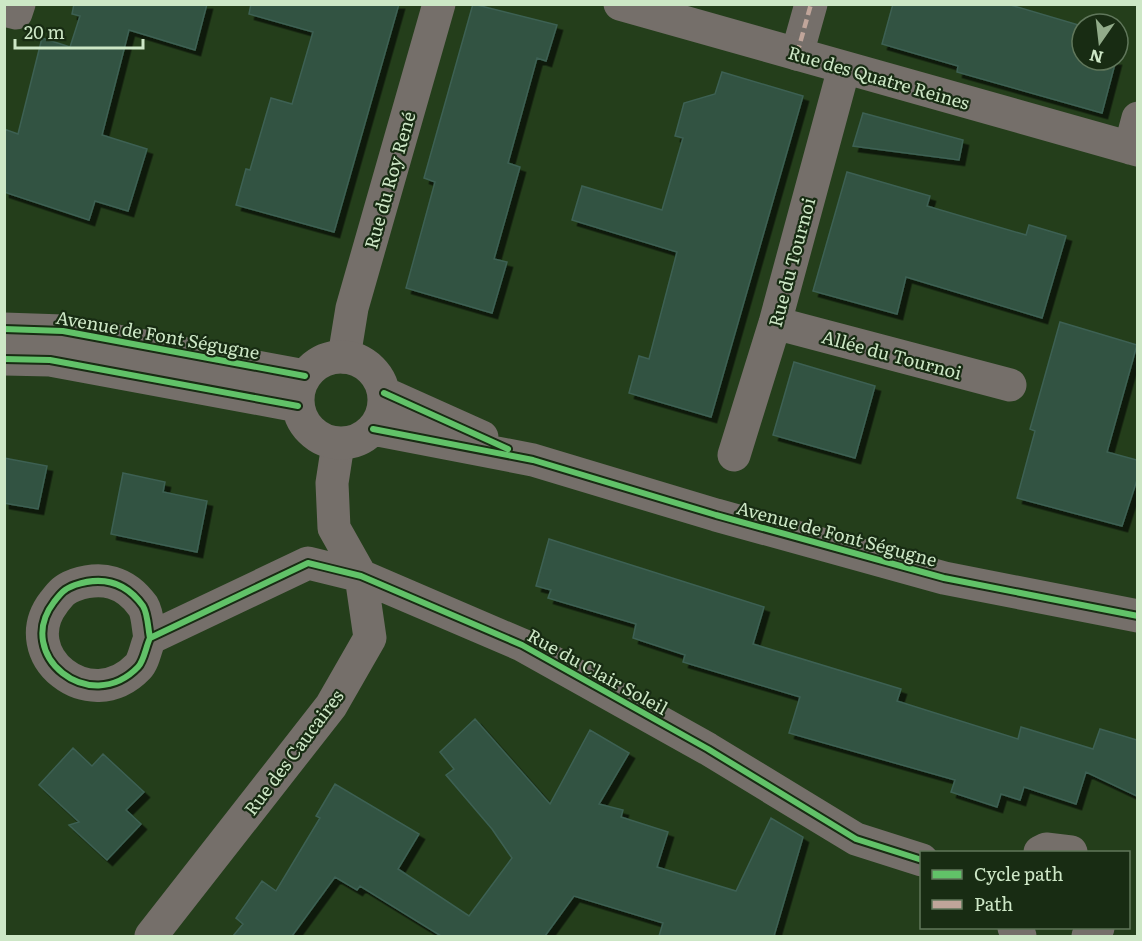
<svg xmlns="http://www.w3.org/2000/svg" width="1142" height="941" font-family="Literata,serif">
	<defs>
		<filter id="shadow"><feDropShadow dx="5.5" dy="5.5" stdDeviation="0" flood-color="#0009"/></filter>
	</defs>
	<rect width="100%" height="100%" fill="#243e1b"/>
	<!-- building -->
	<path fill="#325242" stroke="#3d6153" stroke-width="1.5" filter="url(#shadow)" d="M74,4H207L195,50L129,30L102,135L147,149L128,211L95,201L89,220L4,192V129L18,134L42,38L70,47L80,16L72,14Z
		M251,4H399L334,232L236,205L246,169L250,170L271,98L292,104L313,32L249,14Z
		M473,4L557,25L546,61L537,58L508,163L520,167L494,259L507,262L492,313L406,288L435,182L424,178Z
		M893,4H1007L1082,26V60H1116L1102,113L957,72L958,66L882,44Z
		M722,72L803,96L711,417L629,393L639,356L649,359L677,252L572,220L582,186L662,210L683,138L675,136L684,103L715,94Z
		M863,113L963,140L959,160L853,146Z
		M847,172L930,196L927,206L1026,235L1029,225L1066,236L1042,318L906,277L897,314L813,291Z
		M1060,322L1137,345L1107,452L1137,460V480L1122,526L1017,498L1035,431L1030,429Z
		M794,362L875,386L855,458L773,435Z
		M4,458L47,466L38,509L4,503Z
		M123,473L165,482L163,492L207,501L197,552L111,534Z
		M549,539L764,607L753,644L901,689L897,701L1018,739L1021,727L1093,749L1100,729L1137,740V796L1086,772L1076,804L1024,787L1020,800L1001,794L997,807L951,792L955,780L789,733L800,697L683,662L685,655L633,638L636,624L548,598L551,590L536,586Z
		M475,719L550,804L590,730L629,753L599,804L623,810L621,817L668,832L657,867L736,891L771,818L803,837L774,936H659L663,923L574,896L545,936H441L360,886L357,890L335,877L292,936H233L243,924L236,918L262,881L276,891L320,818L316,816L335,784L419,834L398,869L469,916L512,858L492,829L446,775L454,769L440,752Z
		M73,748L92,766L103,754L144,792L126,810L141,824L107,860L69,825L79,822L39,785Z"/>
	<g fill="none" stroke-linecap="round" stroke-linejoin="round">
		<!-- pedestrian -->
		<path stroke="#756f6a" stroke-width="33" d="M797,54L811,4"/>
		<!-- minor -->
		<path stroke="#756f6a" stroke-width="33" d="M620,4L1138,150
			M4,10L16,13L19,4
			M1130,148L1138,118
			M775,323L1010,385
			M344,357L352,308L439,4
			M734,455L775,323L844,68
			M150,638C148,629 148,614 143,606C125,581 102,576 75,585C64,589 61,593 54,602C13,655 90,717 138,667C144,661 146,646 150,638L308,563L361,576L522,645L708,749L856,839L922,860
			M1040,852L1046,849L1071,852
			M1014,928L1020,936
			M151,936L331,706L370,638L361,576L334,528L332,483L338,444
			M1088,936L1098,928"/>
		<!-- tertiary -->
		<path stroke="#756f6a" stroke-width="33" d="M4,329L63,331L305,376
			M298 400a43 43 0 1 1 86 0a43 43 0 1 1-86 0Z
			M4,359L50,360L298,406
			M384,393L482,437
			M373,429L533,460L716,515L944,578L1138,616"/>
		<!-- quiet -->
		<path stroke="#c0a59a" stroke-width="4.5" stroke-dasharray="9 4.5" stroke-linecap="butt" d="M797,54L811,4"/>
		<defs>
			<path id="cycleway" d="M4,329L63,331L305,376
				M4,359L50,360L298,406
				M384,393L508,449
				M373,429L533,460L716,515L944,578L1138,616
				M150,638C148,629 148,614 143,606C125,581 102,576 75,585C64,589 61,593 54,602C13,655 90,717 138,667C144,661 146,646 150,638L308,563L361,576L522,645L708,749L856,839L922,860"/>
		</defs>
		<!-- cycleway casing -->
		<use href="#cycleway" stroke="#182c13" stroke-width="10"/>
		<!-- cycleway -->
		<use href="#cycleway" stroke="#61c268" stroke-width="6"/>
	</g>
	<g text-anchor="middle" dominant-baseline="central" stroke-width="4.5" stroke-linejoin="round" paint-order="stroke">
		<!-- street labels -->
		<g font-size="18" fill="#cde7c6" stroke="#182c13">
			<text transform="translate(879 77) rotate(16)">Rue des Quatre Reines</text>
			<text transform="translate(389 180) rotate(-74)">Rue du Roy René</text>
			<text transform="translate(791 262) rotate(-75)">Rue du Tournoi</text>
			<text transform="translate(158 334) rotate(10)">Avenue de Font Ségugne</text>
			<text transform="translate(892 354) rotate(15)">Allée du Tournoi</text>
			<text transform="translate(837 533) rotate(15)">Avenue de Font Ségugne</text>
			<text transform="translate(598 671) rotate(29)">Rue du Clair Soleil</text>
			<text transform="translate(293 752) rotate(-53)">Rue des Caucaires</text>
		</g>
	</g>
	<!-- border -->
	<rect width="1142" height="941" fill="none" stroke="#cde7c6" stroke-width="12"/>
	<!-- legend -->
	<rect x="920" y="851" width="210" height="78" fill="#182c13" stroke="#60775b" stroke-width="1.5"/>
	<rect x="932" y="870" width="30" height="9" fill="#61c268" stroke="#60775b" stroke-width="1.5"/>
	<text x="974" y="881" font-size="18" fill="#cde7c6">Cycle path</text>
	<rect x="932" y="900" width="30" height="9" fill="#c0a59a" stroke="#60775b" stroke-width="1.5"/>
	<text x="974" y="911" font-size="18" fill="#cde7c6">Path</text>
	<!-- north arrow -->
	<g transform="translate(1100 42) rotate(194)"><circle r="28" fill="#182c13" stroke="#60775b" stroke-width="1.5"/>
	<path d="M0-4.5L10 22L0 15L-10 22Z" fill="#92ac8a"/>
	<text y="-9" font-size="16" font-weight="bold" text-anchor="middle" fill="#cde7c6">N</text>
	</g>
	<!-- scale -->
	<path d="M15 39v9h128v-9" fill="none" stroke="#cde7c6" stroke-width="3"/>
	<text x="24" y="39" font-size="18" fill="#cde7c6" stroke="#182c13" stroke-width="4.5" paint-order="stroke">20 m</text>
</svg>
